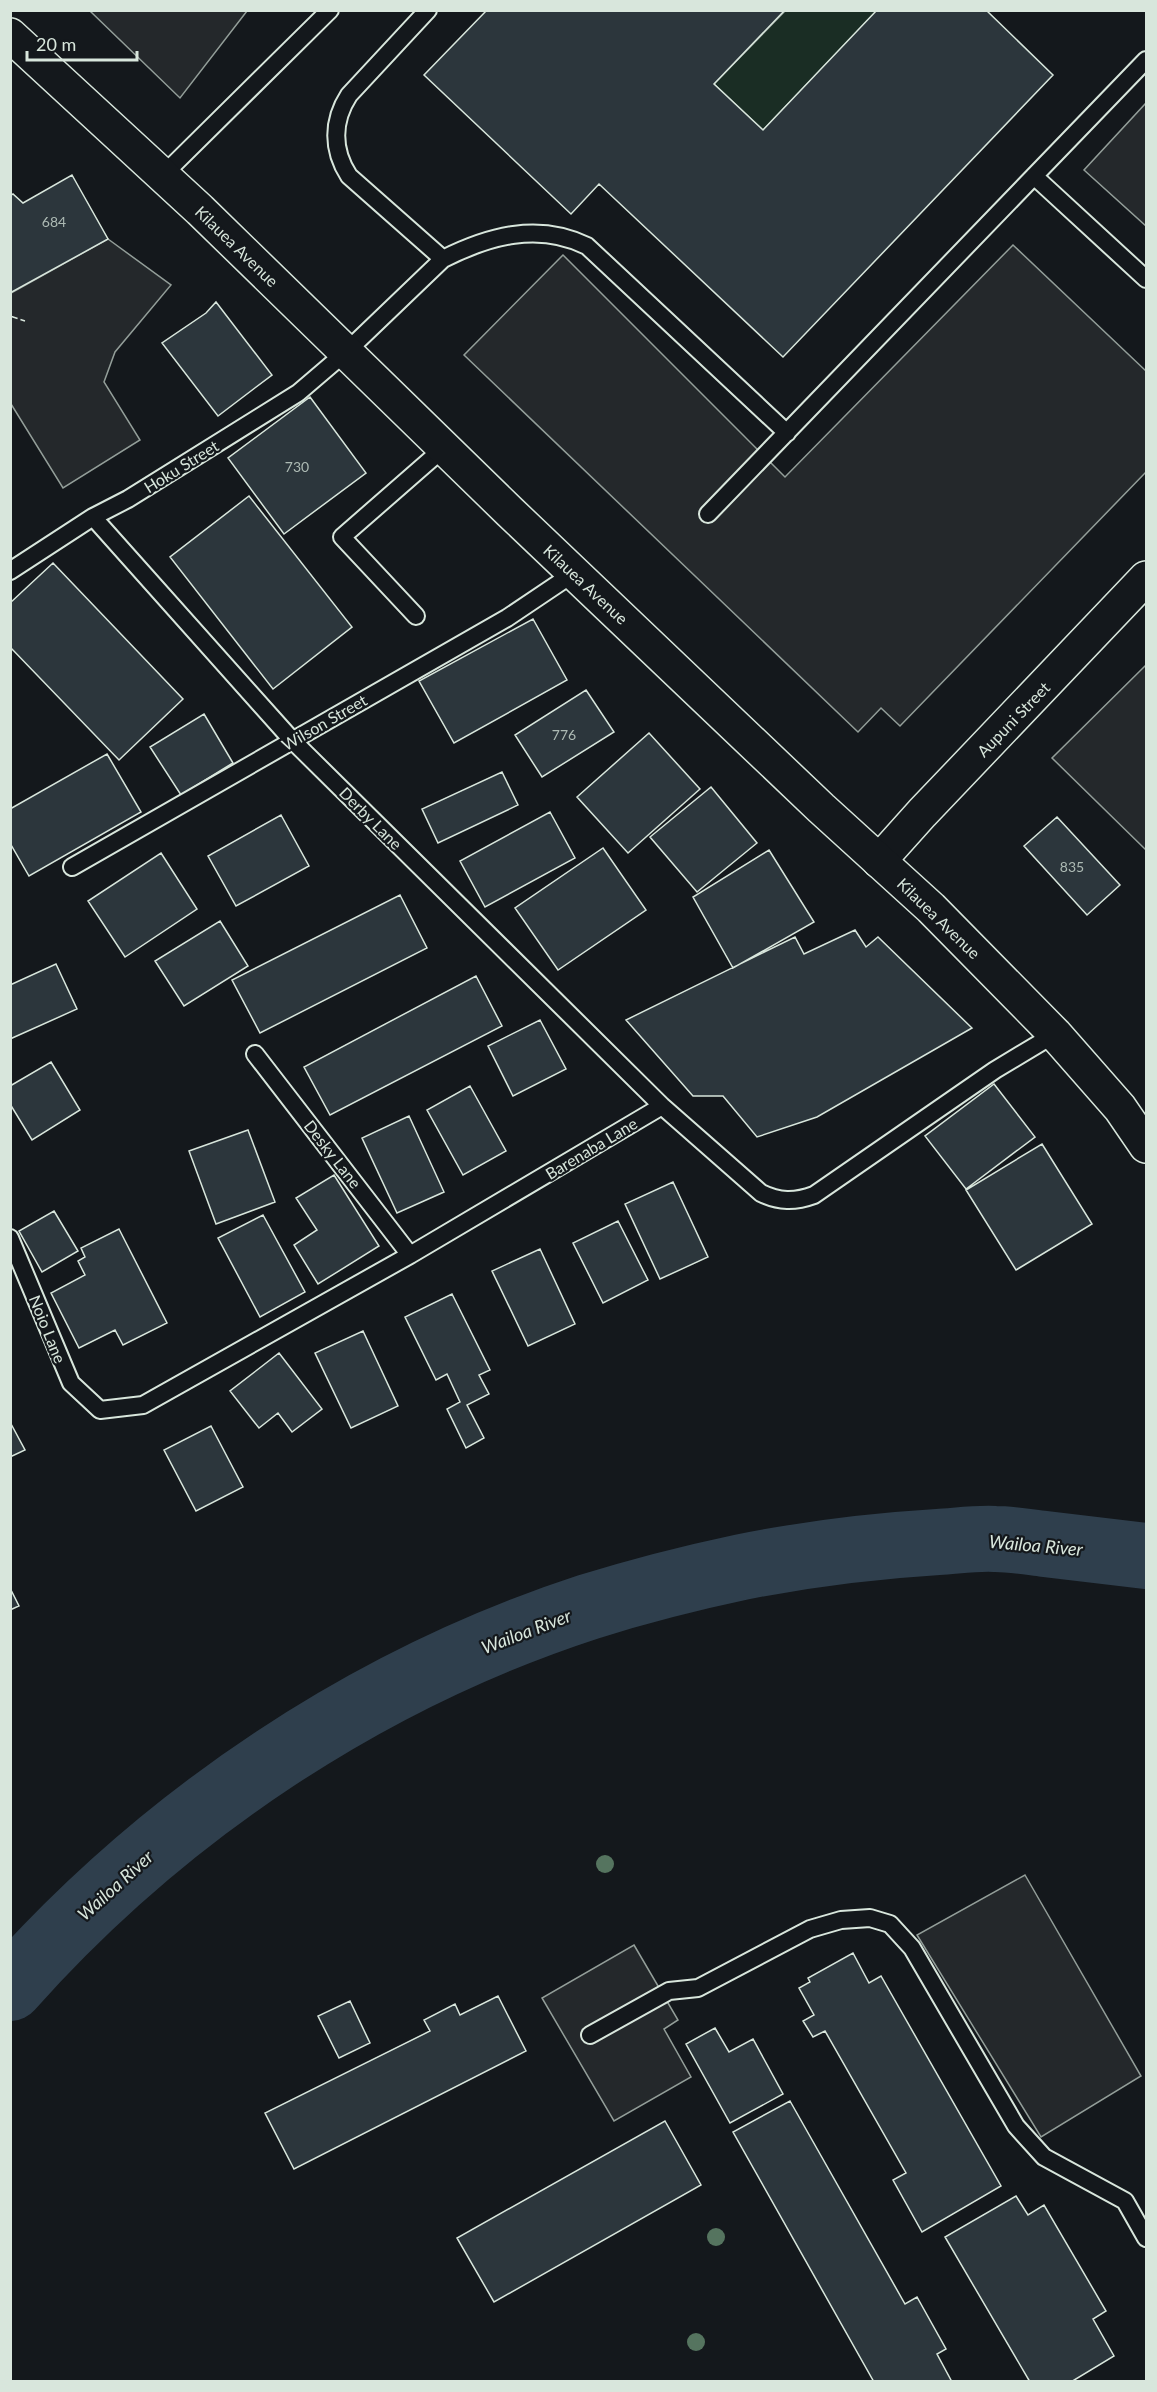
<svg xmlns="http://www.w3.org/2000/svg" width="1157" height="2392" font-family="Lato,sans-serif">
	<rect width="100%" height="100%" fill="#14181c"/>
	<!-- green -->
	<path fill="#1a2d24" stroke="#939e99" stroke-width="1.5" d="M785,11H877L763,130L714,84Z"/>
	<!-- parking -->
	<path fill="#24282b" stroke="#939e99" stroke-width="1.5" d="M90,11H247L180,98Z
		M1146,103V226L1084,170Z
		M108,239L171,285L115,352L104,382L140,440L63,488L11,404V293Z
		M1013,245L1146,371V472L900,726L881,708L858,732L464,355L563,255L785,477Z
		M1146,665V850L1052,758Z
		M1025,1875L1141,2076L1041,2137L917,1935Z
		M634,1945L678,2020L664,2029L691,2077L614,2121L542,1998Z"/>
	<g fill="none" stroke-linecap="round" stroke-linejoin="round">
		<!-- river -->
		<path stroke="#2f3f4d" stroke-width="66" d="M10,1988C165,1814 367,1679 588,1607C639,1591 690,1578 742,1567C807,1554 872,1546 938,1542C956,1541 976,1538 995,1539C1011,1539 1029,1542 1045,1544C1079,1548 1113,1552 1146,1556"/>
	</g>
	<!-- building -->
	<path fill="#2c363c" stroke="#d8e6dc" stroke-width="1.5" d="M487,10H785L714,84L763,130L877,10H986L1053,75L783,357L599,184L571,214L424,75Z
		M72,175L108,239L10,293V196L13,194L23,203Z
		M216,302L272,375L218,416L162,343L206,313Z
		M310,397L366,473L284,534L228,458Z
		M249,496L352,627L273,689L170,557Z
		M53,563L183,699L119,760L10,647V603Z
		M533,619L567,680L454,743L419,681Z
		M586,690L614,732L542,777L515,735Z
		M204,714L233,763L181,795L150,747Z
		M649,733L700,789L628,853L577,797Z
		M107,754L141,812L29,876L10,843V809Z
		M502,772L518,805L438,843L422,809Z
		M711,787L757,843L697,892L650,837Z
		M550,812L575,858L485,907L460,861Z
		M281,815L309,866L236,906L208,856Z
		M1057,817L1120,885L1087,915L1024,846Z
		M603,848L646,910L558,970L515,908Z
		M769,850L814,922L733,968L693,897Z
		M161,853L197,909L125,957L88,901Z
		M400,895L427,948L260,1033L232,980Z
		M220,921L248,966L184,1006L155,961Z
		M855,930L866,947L878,937L972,1028L817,1117L757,1137L723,1096H693L626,1020L795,937L804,954Z
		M56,964L77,1009L10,1039V985Z
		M476,976L502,1026L330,1115L304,1067Z
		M540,1020L566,1069L513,1096L488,1046Z
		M51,1062L80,1110L32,1140L10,1104V1086Z
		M994,1084L1035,1137L966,1189L925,1136Z
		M470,1086L506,1151L463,1175L427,1110Z
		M409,1116L444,1192L397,1213L362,1138Z
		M248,1130L275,1202L216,1224L189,1151Z
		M1042,1144L1092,1224L1016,1270L966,1190Z
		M334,1175L379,1246L318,1284L294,1245L317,1230L296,1198Z
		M673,1182L708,1257L660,1279L625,1204Z
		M54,1211L78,1251L42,1272L19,1231Z
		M263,1215L305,1292L260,1317L218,1238Z
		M618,1221L648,1280L603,1303L573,1243Z
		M119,1229L167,1323L123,1345L115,1330L79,1348L51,1293L85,1275L78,1261L85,1257L81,1248Z
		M540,1249L575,1324L528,1346L492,1271Z
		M452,1294L490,1370L479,1375L489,1394L467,1405L484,1438L466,1448L447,1409L460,1402L447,1374L436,1380L405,1317Z
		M363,1331L398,1406L351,1428L315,1353Z
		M279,1353L322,1409L292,1432L278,1413L259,1428L230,1391Z
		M10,1422L25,1450L10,1457Z
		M211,1426L243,1487L196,1511L164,1450Z
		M10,1588L19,1606L10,1610Z
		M853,1953L869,1983L881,1976L1001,2186L922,2232L893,2180L906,2173L825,2031L813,2037L803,2021L814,2015L799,1988L810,1982L808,1978Z
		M498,1996L526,2051L294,2169L265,2113L430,2031L424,2020L455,2004L460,2015Z
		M350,2001L370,2043L339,2058L318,2016Z
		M715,2028L729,2052L753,2039L783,2094L730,2123L686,2044Z
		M790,2101L905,2304L917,2297L946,2349L937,2354L952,2382H874L733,2132Z
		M665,2121L701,2185L494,2302L457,2238Z
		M1016,2196L1028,2215L1044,2205L1106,2311L1093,2319L1114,2356L1071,2382H1030L945,2237Z"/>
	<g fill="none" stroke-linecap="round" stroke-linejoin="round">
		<defs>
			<path id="lane" d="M428,10L349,95C332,121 332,150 349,176L443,259C489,236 538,222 587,246L787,433
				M162,176L330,10
				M1034,176L1146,279
				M708,514L1146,60
				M93,517L292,740L662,1106L761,1193C779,1202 795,1202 814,1195L995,1070L1055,1034
				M10,571L93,517L128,499L298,393L346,352L443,259
				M416,616L342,537L445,447
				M72,867L507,618L574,573
				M255,1054L410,1255
				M10,1238L71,1383L100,1410L143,1405L410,1255L662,1106
				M590,2035L669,1991L698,1988L810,1929L841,1920L870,1918L890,1924L912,1948L1016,2126L1044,2157L1125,2201L1146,2238"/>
			<path id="street" d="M879,861L922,813L1146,578"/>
			<path id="secondary" d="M10,35L200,210L510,512L821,808L931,908L1055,1034L1120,1108L1146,1146"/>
		</defs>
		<!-- lane casing -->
		<use href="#lane" stroke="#d8e6dc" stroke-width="20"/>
		<!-- street casing -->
		<use href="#street" stroke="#d8e6dc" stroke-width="36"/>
		<!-- secondary casing -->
		<use href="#secondary" stroke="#d8e6dc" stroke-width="36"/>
		<!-- lane -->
		<use href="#lane" stroke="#14181c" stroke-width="16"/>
		<!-- street -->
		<use href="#street" stroke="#14181c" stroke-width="33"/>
		<!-- secondary -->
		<use href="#secondary" stroke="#14181c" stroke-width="33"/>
		<!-- fence -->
		<path stroke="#d8e6dc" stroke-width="1.5" stroke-dasharray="8 3" stroke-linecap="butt" d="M10,316L25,321"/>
	</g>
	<!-- trees -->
	<g fill="#55745f">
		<circle cx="605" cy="1864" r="9"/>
		<circle cx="716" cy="2237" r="9"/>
		<circle cx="696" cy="2342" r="9"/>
	</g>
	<g text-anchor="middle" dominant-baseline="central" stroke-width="4.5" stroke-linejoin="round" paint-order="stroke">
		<!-- number labels -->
		<g font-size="14" fill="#adbab4">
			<text x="54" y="221">684</text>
			<text x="297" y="466">730</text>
			<text x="564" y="734">776</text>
			<text x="1072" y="866">835</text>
		</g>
		<!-- street labels -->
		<g font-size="16" fill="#d8e6dc" stroke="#14181c">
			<text transform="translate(237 246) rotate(44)">Kilauea Avenue</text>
			<text transform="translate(181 466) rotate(-32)">Hoku Street</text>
			<text transform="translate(586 584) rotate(43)">Kilauea Avenue</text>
			<text transform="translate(1013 719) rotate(-46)">Aupuni Street</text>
			<text transform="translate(324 722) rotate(-30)">Wilson Street</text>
			<text transform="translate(371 818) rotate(45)">Derby Lane</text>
			<text transform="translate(939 918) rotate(44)">Kilauea Avenue</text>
			<text transform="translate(591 1148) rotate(-31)">Barenaba Lane</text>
			<text transform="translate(333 1154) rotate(52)">Desky Lane</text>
			<text transform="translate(48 1329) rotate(68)">Noio Lane</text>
		</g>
		<!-- water labels -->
		<g font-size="18" font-style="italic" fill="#d8e6dc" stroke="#14181c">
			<text transform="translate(1036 1545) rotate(5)">Wailoa River</text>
			<text transform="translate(526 1631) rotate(-21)">Wailoa River</text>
			<text transform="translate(115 1885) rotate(-42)">Wailoa River</text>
		</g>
	</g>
	<!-- border -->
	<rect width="1157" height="2392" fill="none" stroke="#d8e6dc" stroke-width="24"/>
	<!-- scale -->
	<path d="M27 51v9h110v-9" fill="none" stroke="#d8e6dc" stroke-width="3"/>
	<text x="36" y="51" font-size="18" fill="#d8e6dc" stroke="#14181c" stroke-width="4.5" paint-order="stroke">20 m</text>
</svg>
